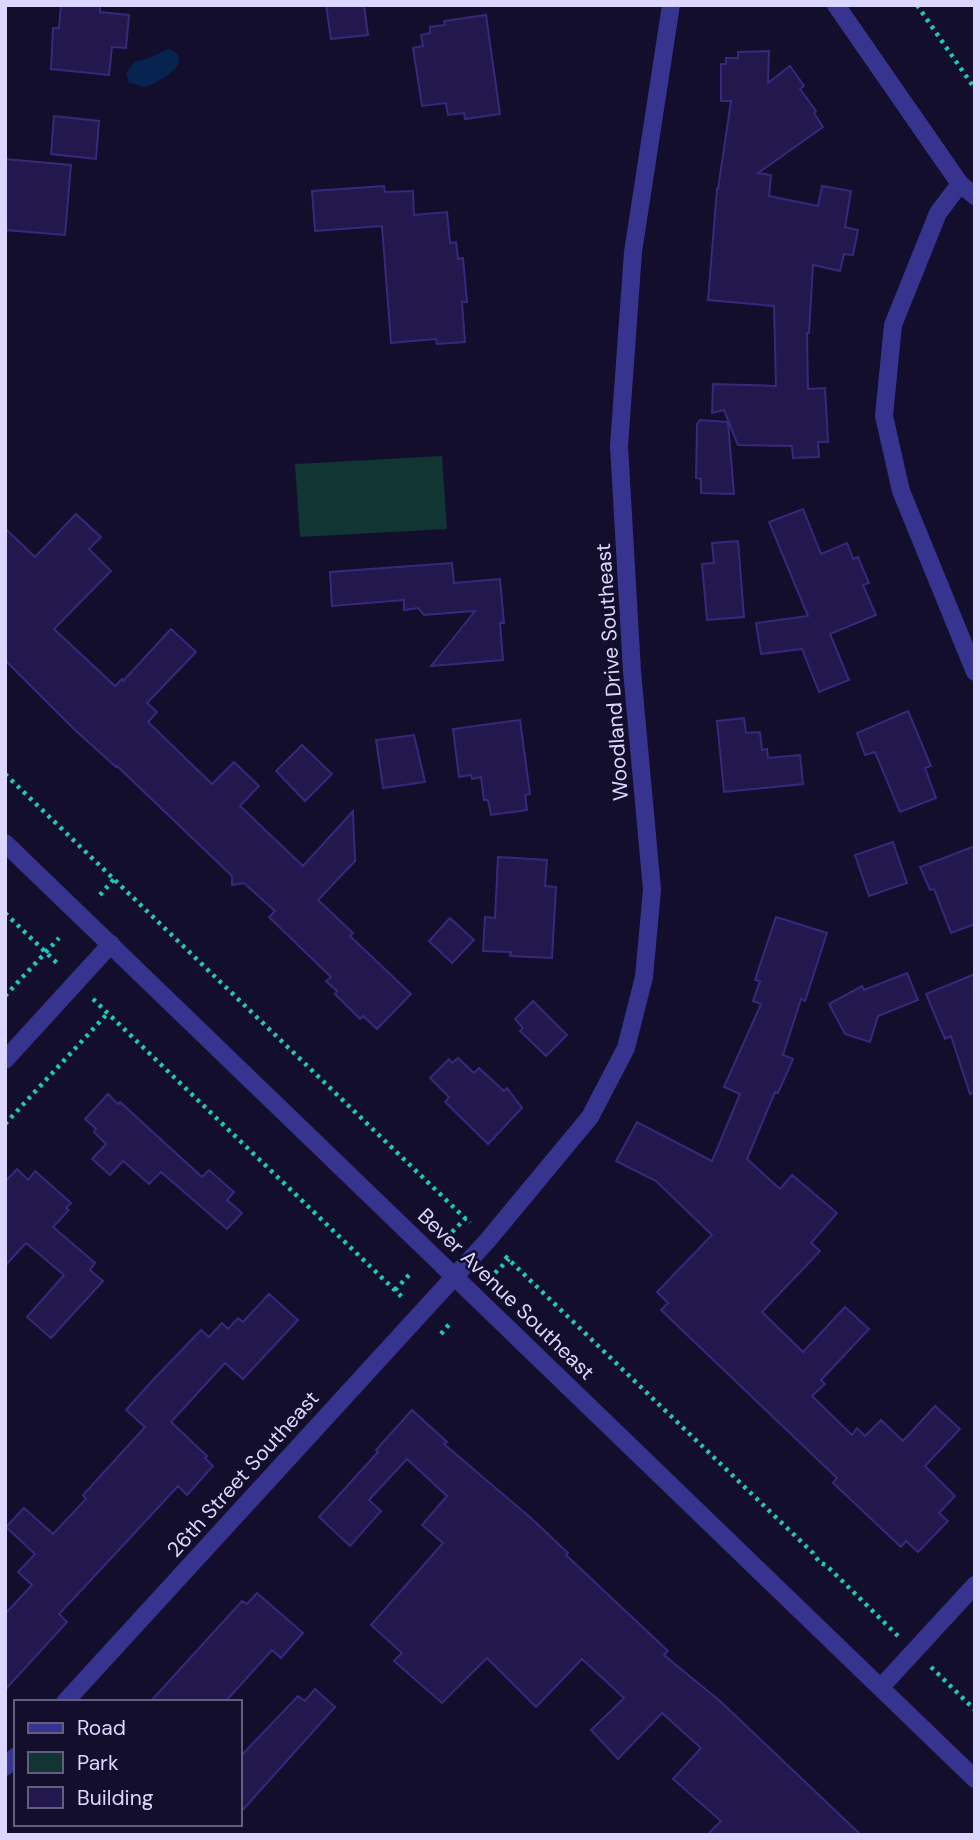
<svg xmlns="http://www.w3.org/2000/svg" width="980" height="1840" font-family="'DM Sans',sans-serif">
	<rect width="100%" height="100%" fill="#120e2b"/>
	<!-- green -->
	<path fill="#103533" d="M442,456L447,529L300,537L295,464Z"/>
	<!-- water -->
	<path fill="#072350" d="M169,49C197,61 159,83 145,87L129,83L126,74L134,62L149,58Z"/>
	<!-- building -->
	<path fill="#22184e" stroke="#37287c" stroke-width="2" d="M61,5H100V12L129,15L126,48L112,47L109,75L51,69L53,28H59Z
		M326,5H364L368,35L331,39Z
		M486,15L500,114L465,119L464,113L448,115L446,103L422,106L413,48L423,46L421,35L430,33V27L445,25L444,21Z
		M769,51L768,83L790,66L804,86L800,89L816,111L814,113L823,127L758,173L771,175L769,196L818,206L822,186L851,191L845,227L858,230L853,255L844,254L840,271L813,265L809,333H807L808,389L825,388L828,442H818L819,457L793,458L792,446L738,445L724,410L712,413L713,384L776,386L774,306L708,300L717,189H718L731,101H721V64H726V58H738V52Z
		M54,116L99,121L96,159L51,154Z
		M5,159L71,165L65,235L5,230Z
		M384,186L385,192L413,191L414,215L447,212L450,243L456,242L458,259L463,258L467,302H462L465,342L437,344L436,339L391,343L382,226L315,231L312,191Z
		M700,420L728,422L734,494L701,493V479L696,478L697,424Z
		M803,509L821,554L847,543L853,559L858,557L869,583L863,585L876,615L830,634L849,680L819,692L802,649L761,654L756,623L808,616L769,522Z
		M76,514L101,537L89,549L111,571L54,629L115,686L122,679L123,681L171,629L196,652L147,703L157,712L148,722L212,784L234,762L259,786L240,806L303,866L353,811L355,861L318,900L353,933L350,936L411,994L377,1029L363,1016L360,1019L335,994L337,991L326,981L331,977L269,917L275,911L244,883L232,885V876L117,766L116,767L74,729L5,660V528L35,557Z
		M738,541L744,617L707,620L702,564L714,563L712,543Z
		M452,563L454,583L500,579L504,623H500L503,660L431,666L475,611L424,615L418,608L404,610V600L332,606L330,572Z
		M908,711L931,766L925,768L936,798L900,812L875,752L865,755L857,733Z
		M744,718L746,733L760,732L762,750L767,749L768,758L800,755L803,784L724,792L717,721Z
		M520,720L530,794L525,795L527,810L491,815L488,800H484L481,777L472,779L471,775L459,777L453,729Z
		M414,735L425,782L383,788L376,740Z
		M302,745L332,774L305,801L276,771Z
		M893,842L907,883L869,896L855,855Z
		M975,846V924L951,933L934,889L930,890L920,867Z
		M498,857L547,860L545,886L556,887L552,958L510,956L511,952L483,951L485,917L495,918Z
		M776,917L827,933L805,1001L801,999L783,1055L793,1059L778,1093L775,1092L747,1159L780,1189L792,1175L837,1213L811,1243L820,1251L762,1312L803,1352L845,1307L869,1329L821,1380L825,1384L812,1396L852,1435L857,1428L865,1436L881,1420L903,1441L935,1406L960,1429L925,1466L955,1496L939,1513L948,1521L918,1552L906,1541L901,1547L833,1483L837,1478L661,1310L668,1303L657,1292L712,1235L656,1181L616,1161L637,1122L712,1161L740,1094L724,1087L761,1004L753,1001L760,981L755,980Z
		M450,918L474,940L452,963L429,941Z
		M907,973L918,1000L878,1016L870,1042L845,1034L829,1004L862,986L864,990Z
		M975,974V1093L970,1094L951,1036L945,1039L926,994Z
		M533,1001L567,1035L546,1056L520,1031L523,1028L515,1019Z
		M458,1058L474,1073L479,1068L504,1091L507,1088L522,1108L488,1144L445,1102L449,1097L430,1078L449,1059L452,1063Z
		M108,1094L118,1104L120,1102L202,1177L209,1170L234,1192L227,1200L242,1213L227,1229L161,1172L149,1184L123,1161L110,1175L92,1159L106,1144L94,1132L96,1129L85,1119Z
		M17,1169L28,1180L35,1171L71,1203L66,1208L69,1210L53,1227L95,1263L90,1270L103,1281L51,1338L27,1317L64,1275L26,1243L5,1266V1182Z
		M269,1294L298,1320L243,1379L225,1363L171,1422L207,1456L205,1458L213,1466L187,1495L178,1486L129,1539L59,1614L67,1622L5,1690V1614L32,1585L18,1572L35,1554L6,1527L24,1508L53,1534L86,1499L83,1495L145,1427L126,1410L151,1382L201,1330L209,1337L222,1323L228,1329L238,1318L243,1322Z
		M412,1410L447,1442L444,1444L532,1519L568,1553L566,1555L668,1651L664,1655L721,1702L861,1835H707L721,1821L673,1779L701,1748L662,1713L618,1759L591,1730L624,1698L582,1659L536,1707L487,1658L442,1703L394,1661L402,1653L371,1625L443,1543L422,1525L447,1496L407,1459L369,1500L381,1511L350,1546L319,1517L378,1452L376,1450Z
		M257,1593L303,1633L281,1658L272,1650L225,1702H150L242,1601L247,1604Z
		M315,1689L335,1707L240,1813V1757L298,1696L305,1701Z"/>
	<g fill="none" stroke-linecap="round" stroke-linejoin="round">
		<!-- path -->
		<path stroke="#23c7ba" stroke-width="4.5" stroke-dasharray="3.5 5" stroke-linecap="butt" d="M917,5L975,89
			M5,774L470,1223
			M100,895L114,879
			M5,913L60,966
			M5,996L59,938
			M93,999L404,1299
			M5,1124L108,1013
			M452,1232L466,1218
			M505,1256L813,1553L820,1563L826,1565L898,1636
			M495,1273L509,1259
			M395,1290L409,1275
			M441,1334L451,1322
			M931,1667L975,1710"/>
		<!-- minor -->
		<path stroke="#36348e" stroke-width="18" d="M960,184L938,213L893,325L884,416L901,491L975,672
			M5,1060L111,944
			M881,1687L975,1585
			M65,1702L488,1240L590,1117L626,1048L644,977L652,890L632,671L619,446L633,252L671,5
			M5,1767L16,1756"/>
		<!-- tertiary -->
		<path stroke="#36348e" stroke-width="18" d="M836,5L960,184L975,196
			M5,843L975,1779"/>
	</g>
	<g text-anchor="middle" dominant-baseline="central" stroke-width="5" stroke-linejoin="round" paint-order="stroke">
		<!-- street labels -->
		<g font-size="21" fill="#dbd7ff" stroke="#120e2b">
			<text transform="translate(612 672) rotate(-94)">Woodland Drive Southeast</text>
			<text transform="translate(506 1294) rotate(44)">Bever Avenue Southeast</text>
			<text transform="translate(243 1474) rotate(-48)">26th Street Southeast</text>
		</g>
	</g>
	<!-- border -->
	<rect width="980" height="1840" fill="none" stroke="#dbd7ff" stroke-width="14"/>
	<!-- legend -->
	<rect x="14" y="1700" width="228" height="126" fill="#120e2b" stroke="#625e80" stroke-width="2"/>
	<rect x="28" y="1723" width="35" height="10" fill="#36348e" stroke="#625e80" stroke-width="2"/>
	<text x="77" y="1735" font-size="21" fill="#dbd7ff">Road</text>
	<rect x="28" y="1752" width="35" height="21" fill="#103533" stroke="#625e80" stroke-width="2"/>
	<text x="77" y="1770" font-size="21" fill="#dbd7ff">Park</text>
	<rect x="28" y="1787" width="35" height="21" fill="#22184e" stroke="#625e80" stroke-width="2"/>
	<text x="77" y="1805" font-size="21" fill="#dbd7ff">Building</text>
</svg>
